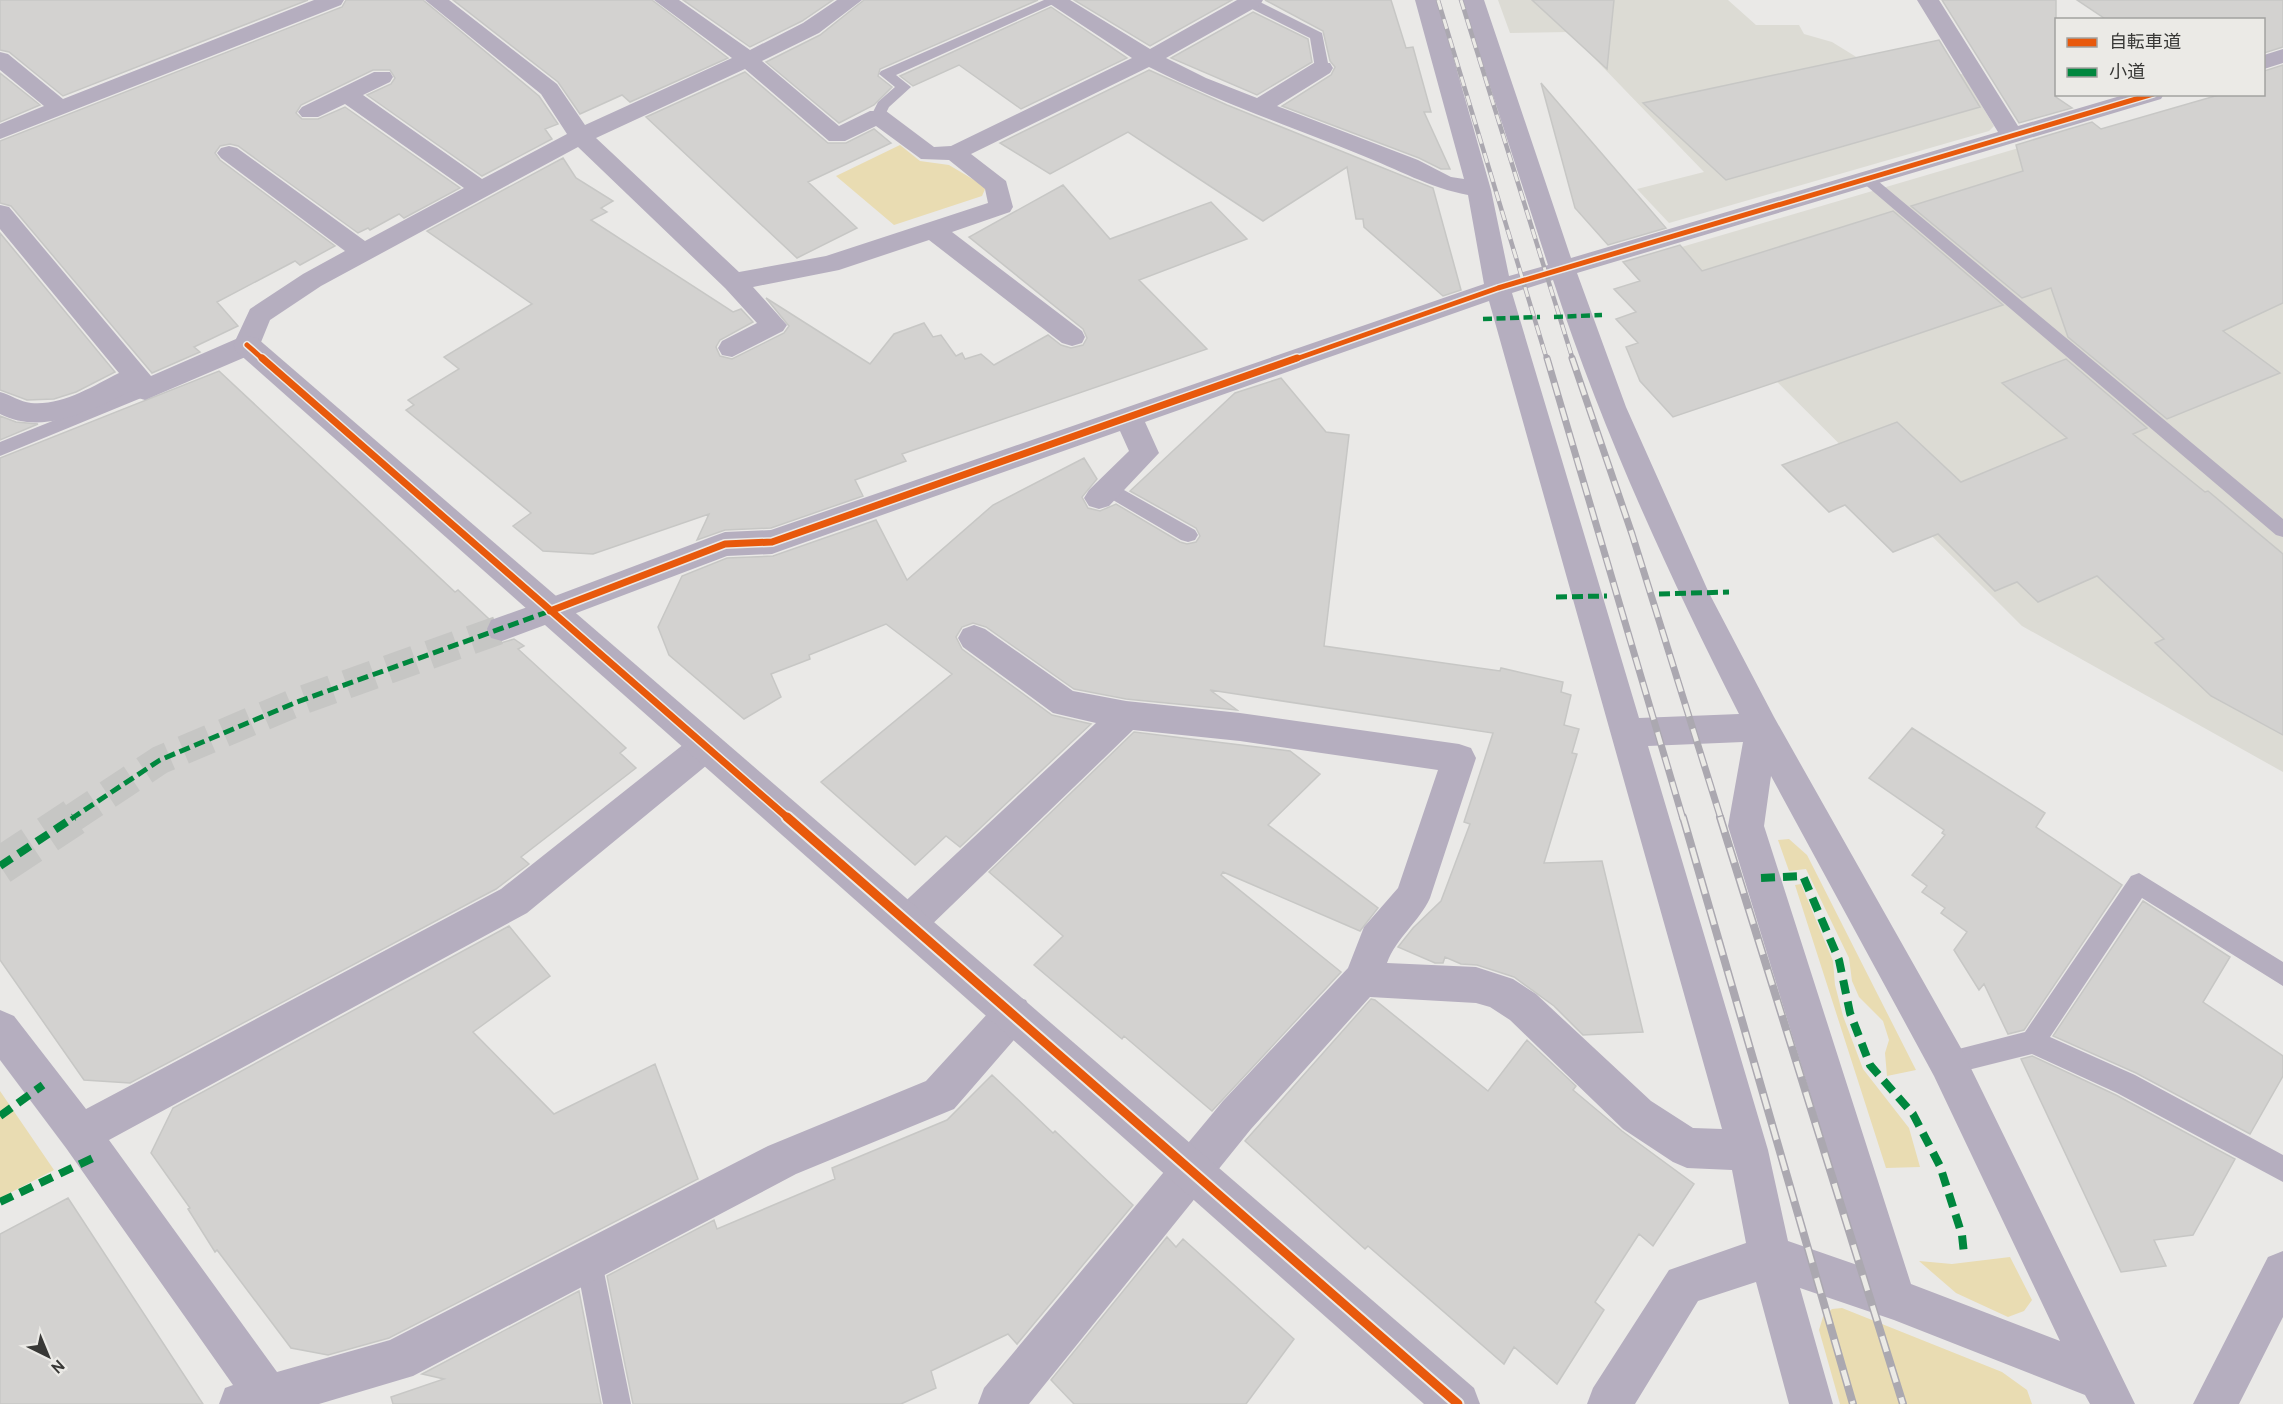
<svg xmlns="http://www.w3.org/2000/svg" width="2283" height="1404" font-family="Cabin,'Noto Sans JP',sans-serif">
	<rect width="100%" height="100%" fill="#eae9e7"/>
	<!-- built -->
	<path fill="#dcdbd4" d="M1498,0H1728L1756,25H1799L1804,34L1832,42L1884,74H1963L1994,126L1989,131L1669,223L1637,189L1704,172L1569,32L1510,33Z
		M2046,140L2283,275V772L2022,626L1651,256Z"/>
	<!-- green -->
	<path fill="#e9dcb2" d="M900,145L920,161L949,165L986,187L982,196L894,225L836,176Z
		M1789,839L1807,855L1916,1070L1887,1076L1885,1053L1889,1040L1883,1021L1859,997L1852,981L1849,958L1806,869L1789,871L1778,840Z
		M1801,884L1833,961L1835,985L1843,1016L1863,1069L1909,1128L1920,1167L1886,1168L1795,885Z
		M0,1091L54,1170L0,1198Z
		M2010,1257L2032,1300L2024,1311L2008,1317L1956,1293L1919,1261L1952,1264Z
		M1842,1308L2002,1372L2027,1390L2032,1404H1840L1819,1330L1823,1317L1832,1309Z"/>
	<!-- building -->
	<path fill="#d3d2d0" stroke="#c7c7c5" stroke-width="1.5" d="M0,0H308L63,96L9,52L0,50Z
		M346,0H423L539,96L558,124L545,129L552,139L482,176L367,95L391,84L395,78L390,70H373L301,105L296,113L302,119H318L345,107L460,188L404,218L399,214L370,230L368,228L358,233L238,146L230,144L220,146L215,153L220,160L335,246L300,265L295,261L217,302L238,326L194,347L200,352L152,373L11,206L0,203V141L342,7Z
		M453,0H652L728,58L630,102L622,95L580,114L558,82Z
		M683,0H833L802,21L750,47Z
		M864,0H1038L880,69L878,76L892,87L874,105L839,123L766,62L820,35Z
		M1074,0H1232L1150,46Z
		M1265,0H1391L1406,48L1413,47L1431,112H1424L1450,169H1441L1419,158L1282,106L1331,75L1335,67L1330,61L1323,31Z
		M1532,0H1614L1607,69Z
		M1942,0H2056V97L2072,108L2019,123Z
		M2077,0H2283V47L2264,53V20H2107Z
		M1051,7L1127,58L1021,109L959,65L913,86L900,76Z
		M1253,12L1308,39L1312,62L1257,95L1171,58Z
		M1939,40L1980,107L1726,180L1643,103Z
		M2283,65V303L2223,331L2280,373L2167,419L2068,337L2051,288L2022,298L1911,206L2023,171L2016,145L2092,122L2101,129L2222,94H2264V71Z
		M1149,70L1227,105L1433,188L1461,290L1443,296L1364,227L1363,219H1356L1347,167L1263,221L1128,132L1050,174L1000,143Z
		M745,72L828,143H846L874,129L891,143L808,182L857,228L797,258L646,117Z
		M0,73L40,105L0,122Z
		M1541,83L1666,228L1608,245L1575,208Z
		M563,158L576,178L613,201L601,208L607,212L591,220L733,312L741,309L753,322L720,340L716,347L720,356L732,359L784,333L789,326L766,298L870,364L894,334L924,323L933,337L941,335L956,356L962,353L965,359L981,354L994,365L1048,335L1061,345L1071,348L1083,345L1087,338L1083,329L969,237L1063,185L1110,239L1211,202L1247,239L1139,280L1207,349L902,454L906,461L855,480L863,496L771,528L725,530L697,540L709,514L593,554L543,551L513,526L531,513L406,410L414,405L408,400L459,369L444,357L532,304L427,231Z
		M1893,211L2003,305L1673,417L1640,381L1626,347L1638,343L1616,319L1636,312L1614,289L1640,281L1623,262L1680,245L1702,271Z
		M0,233L115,372L76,392L54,399L27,400L0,390Z
		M2066,359L2147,428L2133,434L2205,492L2208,491L2283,554V735L2211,696L2155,643L2164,639L2097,576L2038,602L2017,582L1995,591L1938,534L1893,552L1845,505L1829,512L1782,465L1897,422L1961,482L2067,438L2002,383Z
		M219,371L455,592L458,590L489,619L485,628L489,639L501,643L514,639L524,646L518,649L626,748L620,753L636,768L521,857L529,864L496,889L130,1083L84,1080L0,960V458Z
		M1281,378L1326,432L1349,435L1324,646L1500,671L1501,668L1563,682L1561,692L1571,695L1564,725L1579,729L1572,753L1577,754L1544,863L1602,861L1643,1032L1583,1035L1554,1006L1514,977L1477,965L1461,964L1445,957L1443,963H1435L1398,947L1413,928L1441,901L1470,824L1464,822L1493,733L1210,690L1237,710L1126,699L1074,689L986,627L973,623L962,627L956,637L962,649L1052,715L1091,724L960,847L946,836L915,865L821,782L952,674L886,624L809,655L810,659L771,674L781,697L744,719L669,655L658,627L682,576L727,558L773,556L876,520L907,580L993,505L1084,458L1097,479L1082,497L1088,508L1100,511L1116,504L1180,542L1187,544L1196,542L1200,536L1196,528L1130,491L1235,393Z
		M0,416L16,422L38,424L0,440Z
		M1912,728L2045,813L2036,827L2122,885L2024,1030L2008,1034L1984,984L1979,990L1954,950L1967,932L1941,913L1945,908L1922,892L1927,886L1912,875L1945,835L1942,833L1944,830L1869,778Z
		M1134,732L1290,751L1320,774L1268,825L1378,908L1360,931L1223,872L1221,875L1341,972L1212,1111L1124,1036L1122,1039L1034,965L1063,936L989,872Z
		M2143,901L2230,957L2203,1002L2283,1056V1076L2250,1134L2136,1073L2053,1036Z
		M509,926L550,976L473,1032L554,1114L655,1064L698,1179L389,1338L328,1355L291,1348L217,1250L215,1252L188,1209L190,1208L151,1153L173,1108Z
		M1371,999L1375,1000L1488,1091L1527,1040L1576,1086L1573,1090L1622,1131L1694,1184L1653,1246L1639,1234L1595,1302L1604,1310L1557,1384L1514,1347L1504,1364L1368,1246L1365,1249L1245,1141Z
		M2032,1056L2116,1095L2235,1159L2193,1235L2154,1240L2166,1266L2121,1272L2021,1059Z
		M992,1075L1053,1133L1055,1131L1133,1205L1017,1344L1008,1334L931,1371L936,1388L901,1404H633L607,1276L714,1220L717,1229L835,1179L832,1168L947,1120Z
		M68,1198L203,1404H0V1234Z
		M1167,1237L1176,1247L1183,1239L1294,1339L1246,1404H1074L1051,1380Z
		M579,1291L601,1404H393L391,1397L444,1379L422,1374Z"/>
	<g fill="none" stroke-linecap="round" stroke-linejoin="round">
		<!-- pedestrian-tunnel-far1 -->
		<path stroke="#c6c6c4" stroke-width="29" stroke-dasharray="29 15" stroke-linecap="butt" d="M71,819L160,760L297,702L502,629"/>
		<!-- pedestrian-tunnel -->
		<path stroke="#c6c6c4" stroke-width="38" stroke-dasharray="38 19" stroke-linecap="butt" d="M0,866L74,817"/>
		<!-- service -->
		<path fill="#b5aebf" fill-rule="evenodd" d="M1044,0H1062L896,75L911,87L889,107L883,119H873L871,116L878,102L895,87L879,74L881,71Z
			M1244,0H1256L1322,33L1329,68L1327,71L1322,72L1315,68L1310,38L1244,5Z
			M1867,174L1872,176L2283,519V537L2276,535L1862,182L1859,179Z
			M145,384L151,386L154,390L151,394L0,456V442Z
			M1108,481L1195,530L1198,535L1195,540L1188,542L1181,540L1101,493L1099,488L1101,483Z
			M2139,873L2283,962V986L2142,898L2050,1037L2135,1075L2283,1155V1182L2117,1093L2032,1054L1948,1075L1939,1072L1936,1063L1939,1054L2025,1032L2131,876Z
			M589,1249L599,1252L602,1262L631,1404H603L576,1262L579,1252Z"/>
		<!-- pedestrian -->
		<path fill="#b5aebf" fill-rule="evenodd" d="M550,599L561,603L565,611L561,619L502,641L491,638L487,629L491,620Z"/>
		<!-- minor -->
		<path fill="#b5aebf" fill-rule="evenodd" d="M314,0H344L341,5L0,139V124L44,106L0,70V52L8,54L63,99Z
			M425,0H449L557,84L585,125L732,58L654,0H679L750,50L803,23L837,0H862L819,33L762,61L839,126L870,111H886L934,147L951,146L1132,58L1044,0H1070L1150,49L1237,0H1263L1260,5L1166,58L1206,78L1257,98L1314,63H1330L1333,68L1330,73L1277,106L1418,160L1451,177L1464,179L1415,0H1437L1491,190L1509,276L1548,265L1462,0H1484L1571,258L1998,132L1917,0H1939L2018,126L2127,94H2164L2161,99L1577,273L1626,407L1709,593L1774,717L1962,1050L2135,1404H2090L2085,1395L1894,1320L1800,1288L1833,1404H1789L1756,1282L1698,1301L1635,1404H1587L1593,1388L1669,1270L1746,1243L1732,1170L1687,1168L1673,1162L1623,1129L1510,1020L1490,1007L1476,1003L1370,997L1251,1129L1029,1404H978L984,1388L1223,1101L1348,968L1364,927L1398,888L1438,770L1240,741L1133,730L922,934L909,939L896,934L891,922L896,910L1096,723L1053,713L963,647L958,638L963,629L974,625L985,629L1073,691L1126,701L1240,713L1459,744L1471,748L1476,758L1430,898C1419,922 1396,938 1387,963L1476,967L1513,979L1536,994L1651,1101L1693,1128L1722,1129L1489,301L1145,422L1159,453L1109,506L1099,509L1089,506L1084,498L1089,490L1129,451L1120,431L783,550L772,554L727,556L550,623L539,620L534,611L539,602L714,536L725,532L771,530L1484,284L1468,195C1430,188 1397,169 1361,155C1289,126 1218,102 1149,67L971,154L1006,181L1013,207L1010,212L952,232L1082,331L1085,337L1082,343L1072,346L1062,343L929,240L839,270L753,287L787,325L783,331L732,357L722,355L718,348L722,341L757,323L725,288L578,147L321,286L270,320L257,352L145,400L135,397L131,391C93,410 43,436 0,414V392C11,395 20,402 31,403C62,406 93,386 119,373L0,229V205L9,207L151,376L236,339L250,309L303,274L345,251L221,158L217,153L221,148L229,146L237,148L365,241L464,188L345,104L318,117H302L298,112L302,107L374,72H390L393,77L390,82L363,95L482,179L567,134L541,94ZM745,69L829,141H845L876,126L921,159L949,160L985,189L988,203L826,256L739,272L596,138ZM1553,280C1602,430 1668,574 1739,714L1639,718L1512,293ZM1743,742L1728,826L1863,1267L1788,1241L1768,1150L1648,746ZM1771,776L1934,1076L2060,1341L1911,1284L1764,826Z
			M2283,49V63L2264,69V55Z
			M706,732L718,736L723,746L718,756L527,913L109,1140L277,1372L390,1340L768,1146L926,1081L1000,1000L1013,995L1026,1000L1032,1013L1026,1026L954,1109L796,1174L413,1376L319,1404H219L225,1388L233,1385L66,1148L0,1060V1010L14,1016L86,1109L501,889L694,736Z
			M2283,1251V1317L2239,1404H2193L2268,1257Z"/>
		<!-- tertiary -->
		<path fill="#b5aebf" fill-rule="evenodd" d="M247,336L257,338L1474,1388L1480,1404H1424L237,352L233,345L237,338Z"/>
		<defs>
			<path id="rail-far2" d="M1438,0L1547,360
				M1461,0L1573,360"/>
			<path id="rail-far1" d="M1547,358L1683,819
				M1572,358L1632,534L1721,819"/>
			<path id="rail" d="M1683,817L1853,1404
				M1720,817L1903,1404"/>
		</defs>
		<!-- rail-far2 casing -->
		<use href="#rail-far2" stroke="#aba8b0" stroke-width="4.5"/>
		<!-- rail-far1 casing -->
		<use href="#rail-far1" stroke="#aba8b0" stroke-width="7"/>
		<!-- rail casing -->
		<use href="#rail" stroke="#aba8b0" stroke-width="8"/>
		<!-- rail-far2 -->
		<use href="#rail-far2" stroke="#ebeae6" stroke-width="3" stroke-dasharray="10" stroke-linecap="butt"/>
		<!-- rail-far1 -->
		<use href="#rail-far1" stroke="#ebeae6" stroke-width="4.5" stroke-dasharray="13" stroke-linecap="butt"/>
		<!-- rail -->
		<use href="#rail" stroke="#ebeae6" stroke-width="5" stroke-dasharray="16" stroke-linecap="butt"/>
		<!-- quiet-far2 -->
		<path stroke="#00873e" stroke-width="4.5" stroke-dasharray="9 4.5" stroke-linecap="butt" d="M1554,317L1602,315
			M1483,319L1540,317"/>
		<!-- quiet-far1 -->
		<path stroke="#00873e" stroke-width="5" stroke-dasharray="11 5" stroke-linecap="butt" d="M1659,594L1729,592
			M1556,597L1607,596
			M71,819L160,760L297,702L550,611"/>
		<!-- quiet -->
		<path stroke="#00873e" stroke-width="8" stroke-dasharray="14 8" stroke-linecap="butt" d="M0,866L74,817
			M1761,878L1803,876L1839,960L1850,1013L1870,1065L1913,1114L1940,1166L1962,1235L1964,1254
			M0,1116L43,1085
			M0,1202L95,1157"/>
		<defs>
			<path id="cycleway-far2" d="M247,345L264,360
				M1293,360L1498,288L2153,94"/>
			<path id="cycleway-far1" d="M262,358L789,819
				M550,611L725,544L772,542L1297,358"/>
			<path id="cycleway" d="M787,817L1458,1404"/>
		</defs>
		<!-- cycleway-far2 casing -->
		<use href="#cycleway-far2" stroke="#ebeae6" stroke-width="8"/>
		<!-- cycleway-far1 casing -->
		<use href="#cycleway-far1" stroke="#ebeae6" stroke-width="10"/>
		<!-- cycleway casing -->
		<use href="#cycleway" stroke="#ebeae6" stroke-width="13"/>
		<!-- cycleway-far2 -->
		<use href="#cycleway-far2" stroke="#e8590c" stroke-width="5"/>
		<!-- cycleway-far1 -->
		<use href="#cycleway-far1" stroke="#e8590c" stroke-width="7"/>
		<!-- cycleway -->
		<use href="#cycleway" stroke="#e8590c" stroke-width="9"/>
	</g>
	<!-- legend -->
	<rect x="2055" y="18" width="210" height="78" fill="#ebeae6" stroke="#a3a3a0" stroke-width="1.5"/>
	<rect x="2067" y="38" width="30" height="9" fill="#e8590c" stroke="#a3a3a0" stroke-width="1.5"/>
	<text x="2109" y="48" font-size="18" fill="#383836">自転車道</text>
	<rect x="2067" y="68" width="30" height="9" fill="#00873e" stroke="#a3a3a0" stroke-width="1.5"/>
	<text x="2109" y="78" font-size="18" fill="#383836">小道</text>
	<!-- north arrow -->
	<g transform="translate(48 1356) rotate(137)" stroke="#ebeae6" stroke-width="4.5" paint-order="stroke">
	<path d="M0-4.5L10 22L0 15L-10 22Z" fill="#383836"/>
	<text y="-9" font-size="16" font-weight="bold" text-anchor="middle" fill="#383836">N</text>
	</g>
</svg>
